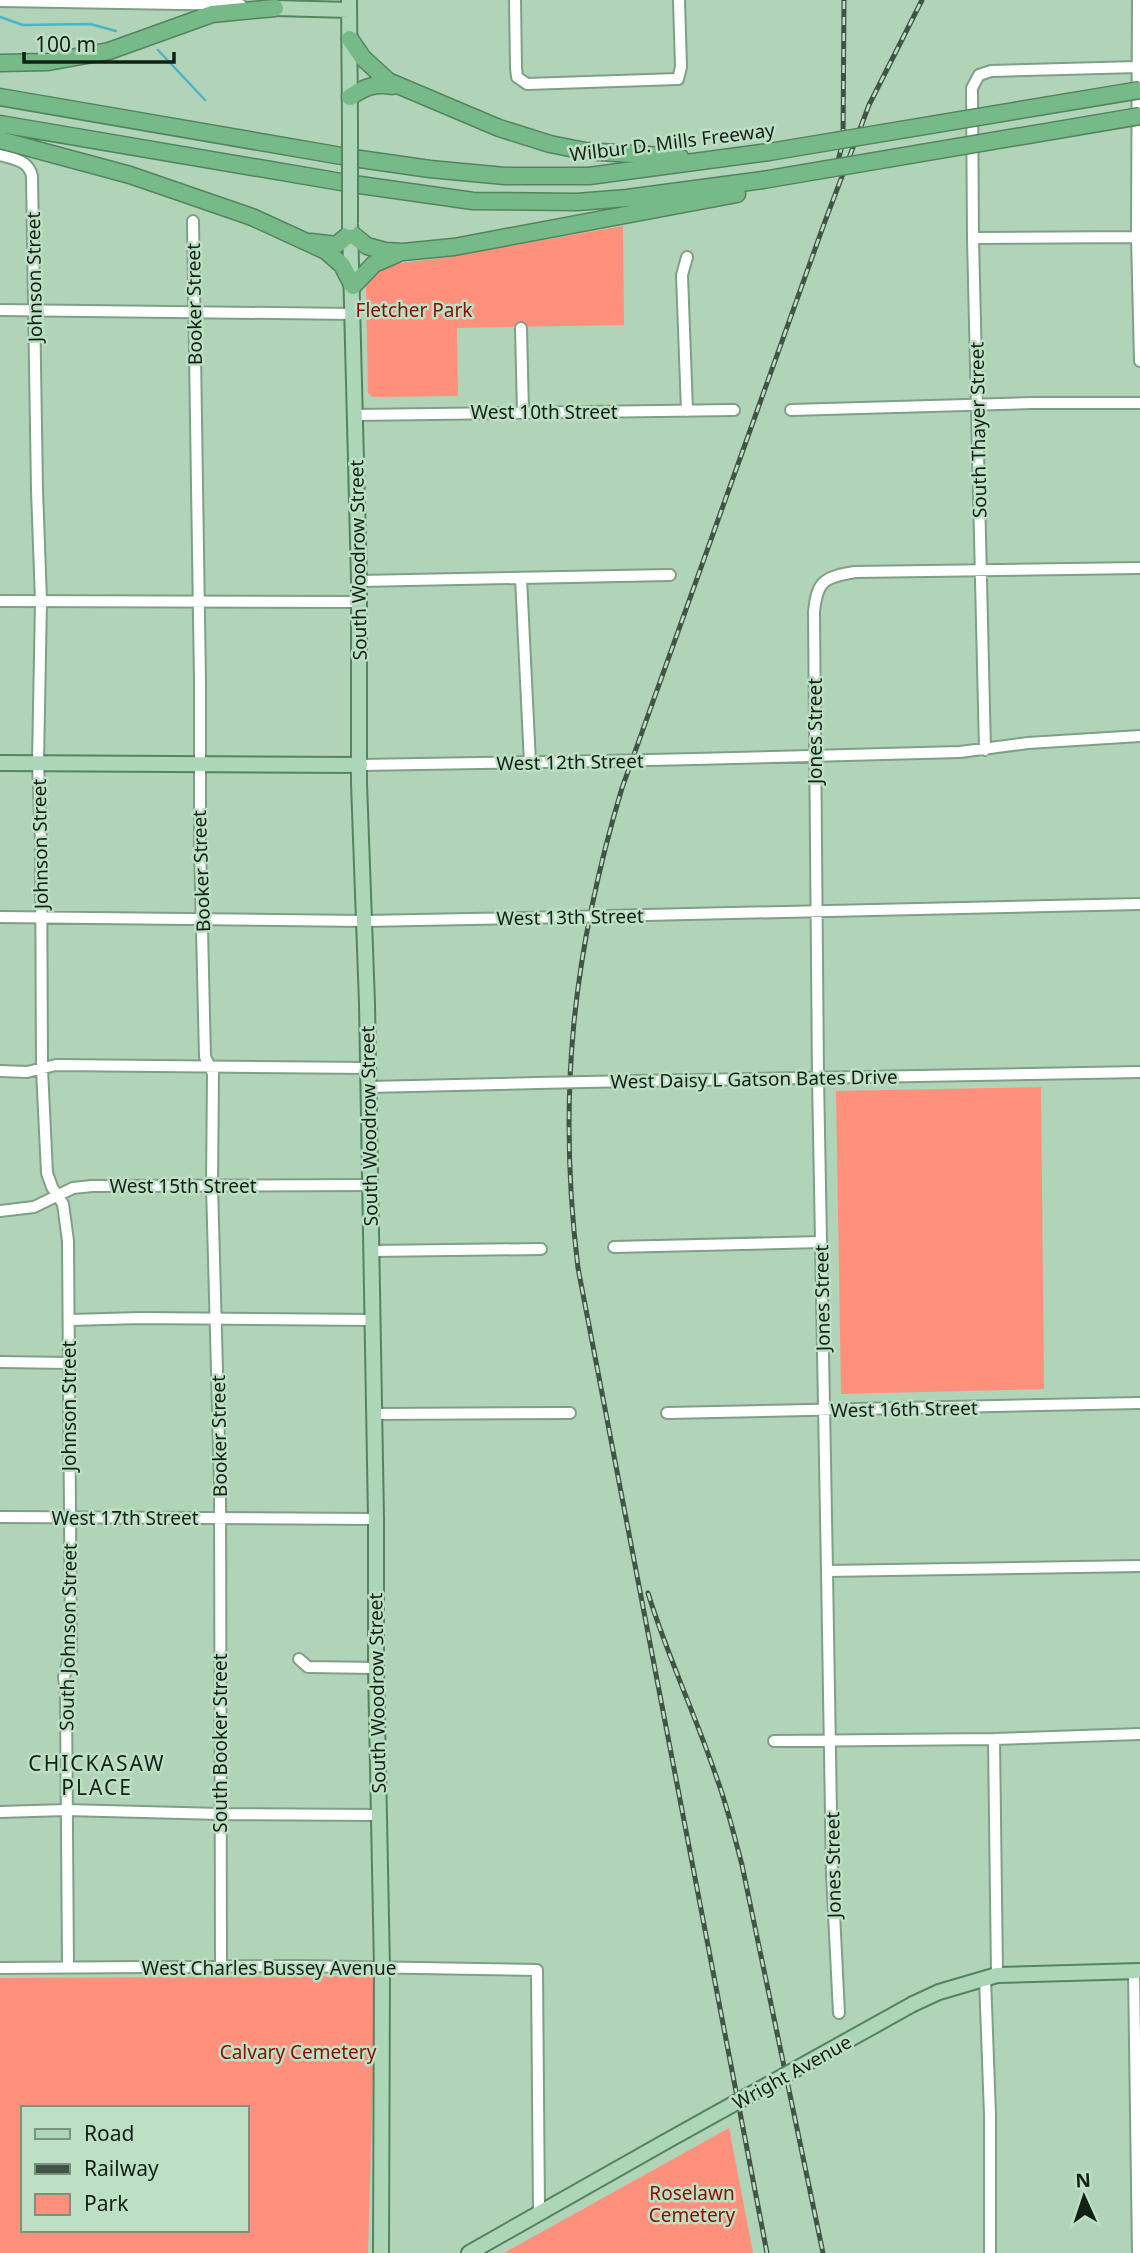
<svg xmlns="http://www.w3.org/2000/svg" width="1140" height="2253" font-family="'Noto Sans',sans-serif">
	<rect width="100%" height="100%" fill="#b1d3b8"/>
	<!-- green -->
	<path fill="#ff907c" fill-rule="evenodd" d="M623,226L624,325L457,328L458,396L373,397L368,393L366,284L387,265L442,258Z
		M1041,1087L1044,1389L841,1394L836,1091Z
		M376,1976L368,2253H0V1978ZM23,2108H247V2230H23Z
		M729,2128L753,2253H504Z"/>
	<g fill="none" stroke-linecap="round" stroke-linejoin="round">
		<!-- stream -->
		<path stroke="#4cb4c7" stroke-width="2.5" d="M0,17L23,25L90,24L116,31
			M158,50L205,100"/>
		<defs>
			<path id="minor" d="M515,0L516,68L517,77L527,84L678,79L681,67L679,0
				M1138,0L1137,237L1140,361
				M0,1L241,5
				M0,155C14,159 28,160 32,176L37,490L41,601L38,763L41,841L42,1069L47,1173L52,1187L63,1204L68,1241L71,1650L64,1677L66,1695L68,1967
				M193,221L200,682V844L205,1057L213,1073L212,1185L220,1482L221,1968
				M973,238L1140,237
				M687,257L682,275L687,411
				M0,310L354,314
				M521,328L523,413
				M791,410L1032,403H1140
				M355,415L734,410
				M521,578L530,763
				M359,581L670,575
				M0,601L359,602
				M985,750L973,238L972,88L979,75L991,71L1138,67
				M695,759L960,752L1028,743L1140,736
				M360,765L603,761
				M646,915L1140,904
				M0,917L365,921L569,917
				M0,1071L27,1072L56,1065L368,1068
				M634,1081L1140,1072
				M369,1087L538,1083
				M0,1211L34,1207L73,1188L92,1186L370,1185
				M614,1247L821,1242
				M371,1251L541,1249
				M70,1320L141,1318L372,1320
				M0,1362L69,1363
				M667,1413L1140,1403
				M374,1414L570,1413
				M0,1517L376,1519
				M827,1571L1140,1566
				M299,1659L308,1667L376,1668
				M994,1739L997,1975
				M774,1741L994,1739L1140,1734
				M0,1812L66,1810L220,1814L378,1815
				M0,1968L295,1966L537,1970L539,2213
				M1134,1971L1138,2253
				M985,1978L990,2115V2253
				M839,2013L832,1874L827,1571L818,1077L814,612C817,580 825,577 855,572L1140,568"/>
			<path id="major" d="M349,0L350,122
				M275,8L349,10
				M350,225L359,581V783L367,1004L376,1519V1668L382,1968L381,2253
				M0,763L360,765
				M913,2004L939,1992L997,1975L1140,1971
				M469,2253L665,2142"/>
			<path id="highway" d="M350,39L363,58L388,81L499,128L550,144L585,151L680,157
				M0,63L48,62L109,51L212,14L275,8
				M0,97L353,158L430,169L505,176H589L769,152
				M350,97C365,87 374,83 392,86
				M0,124L353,184L473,201L577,202L627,198L763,180
				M0,140L130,175L252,217L326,251L342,265L353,286L374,264L397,254
				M311,242L336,245L351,233L367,246L385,251L403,252L454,247L737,194"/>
		</defs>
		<!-- minor casing -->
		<use href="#minor" stroke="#7fa086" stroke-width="14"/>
		<!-- major casing -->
		<use href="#major" stroke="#53845f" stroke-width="18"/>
		<!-- highway casing -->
		<use href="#highway" stroke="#53845f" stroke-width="19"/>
		<!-- minor -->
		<use href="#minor" stroke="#fff" stroke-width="10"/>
		<!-- major -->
		<use href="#major" stroke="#acd6b7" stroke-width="14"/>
		<!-- highway -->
		<use href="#highway" stroke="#75ba87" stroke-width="16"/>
		<defs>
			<path id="rail" d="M836,168L843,142L844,0
				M648,1593C667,1655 695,1714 716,1776C727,1805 734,1835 742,1865L823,2253
				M767,2253L578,1268C557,1096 573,952 622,788L824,224L869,105L922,0"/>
		</defs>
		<!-- rail casing -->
		<use href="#rail" stroke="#415445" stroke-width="5"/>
		<!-- rail -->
		<use href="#rail" stroke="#bde0c5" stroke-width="2.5" stroke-dasharray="8" stroke-linecap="butt"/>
		<defs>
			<path id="minor-bridge" d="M603,761L695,759
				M569,917L646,915
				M538,1083L634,1081"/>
			<path id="major-bridge" d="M350,122V223
				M665,2142L913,2004"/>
			<path id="highway-bridge" d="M769,152L1140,90
				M763,180L1140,116"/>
		</defs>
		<!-- minor-bridge casing -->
		<use href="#minor-bridge" stroke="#7fa086" stroke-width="14" stroke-linecap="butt"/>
		<!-- major-bridge casing -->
		<use href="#major-bridge" stroke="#53845f" stroke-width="18" stroke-linecap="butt"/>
		<!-- highway-bridge casing -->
		<use href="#highway-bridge" stroke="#53845f" stroke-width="19" stroke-linecap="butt"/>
		<!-- minor-bridge -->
		<use href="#minor-bridge" stroke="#fff" stroke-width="10"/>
		<!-- major-bridge -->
		<use href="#major-bridge" stroke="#acd6b7" stroke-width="14"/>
		<!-- highway-bridge -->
		<use href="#highway-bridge" stroke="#75ba87" stroke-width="16"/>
	</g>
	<g text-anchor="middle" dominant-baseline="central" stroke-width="5" stroke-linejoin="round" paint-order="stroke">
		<!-- street labels -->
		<g font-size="19" fill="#132016" stroke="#bde0c5">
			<text transform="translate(672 142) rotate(-7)">Wilbur D. Mills Freeway</text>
			<text transform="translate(34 277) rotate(-91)">Johnson Street</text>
			<text transform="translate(194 304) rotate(-91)">Booker Street</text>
			<text x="544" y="412">West 10th Street</text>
			<text transform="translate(978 430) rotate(-91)">South Thayer Street</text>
			<text transform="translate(358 560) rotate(-91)">South Woodrow Street</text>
			<text transform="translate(815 731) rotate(-90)">Jones Street</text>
			<text transform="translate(570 762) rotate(-1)">West 12th Street</text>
			<text transform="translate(40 844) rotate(-91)">Johnson Street</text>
			<text transform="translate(201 871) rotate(-92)">Booker Street</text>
			<text transform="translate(570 917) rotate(-1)">West 13th Street</text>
			<text transform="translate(754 1079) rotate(-1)">West Daisy L Gatson Bates Drive</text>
			<text transform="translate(369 1126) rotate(-91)">South Woodrow Street</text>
			<text x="183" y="1186">West 15th Street</text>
			<text transform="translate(822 1298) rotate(-91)">Jones Street</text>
			<text transform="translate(69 1406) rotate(-90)">Johnson Street</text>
			<text transform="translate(904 1409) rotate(-1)">West 16th Street</text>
			<text transform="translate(219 1436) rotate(-91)">Booker Street</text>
			<text x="125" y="1518">West 17th Street</text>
			<text transform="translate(68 1637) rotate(-89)">South Johnson Street</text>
			<text transform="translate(377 1693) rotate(-91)">South Woodrow Street</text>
			<text transform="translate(220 1743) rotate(-90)">South Booker Street</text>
			<text transform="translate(833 1865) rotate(-91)">Jones Street</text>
			<text x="269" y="1968">West Charles Bussey Avenue</text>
			<text transform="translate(792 2072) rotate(-29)">Wright Avenue</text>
		</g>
		<!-- park labels -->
		<g font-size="19" fill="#880f00" stroke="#bde0c5">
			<text x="414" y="310">Fletcher Park</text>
			<text x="298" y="2052">Calvary Cemetery</text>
			<text x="692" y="2193">Roselawn<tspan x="692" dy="22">Cemetery</tspan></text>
		</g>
		<!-- neighbourhood labels -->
		<g font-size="21" letter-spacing="2" fill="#132016" stroke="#bde0c5">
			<text x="97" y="1763">CHICKASAW<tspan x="97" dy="24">PLACE</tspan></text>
		</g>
	</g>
	<!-- legend -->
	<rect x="21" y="2106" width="228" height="126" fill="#bde0c5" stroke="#79937f" stroke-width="2"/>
	<rect x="35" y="2129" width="35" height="10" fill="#acd6b7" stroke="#79937f" stroke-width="2"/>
	<text x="84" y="2141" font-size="21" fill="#132016">Road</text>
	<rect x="35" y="2164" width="35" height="10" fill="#415445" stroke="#79937f" stroke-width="2"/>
	<text x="84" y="2176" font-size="21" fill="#132016">Railway</text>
	<rect x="35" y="2194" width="35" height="21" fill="#ff907c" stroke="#79937f" stroke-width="2"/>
	<text x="84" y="2211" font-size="21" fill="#132016">Park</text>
	<!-- north arrow -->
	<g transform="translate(1084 2197) rotate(357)" stroke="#bde0c5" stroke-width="5" paint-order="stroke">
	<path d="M0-5L12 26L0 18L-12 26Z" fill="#132016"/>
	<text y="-10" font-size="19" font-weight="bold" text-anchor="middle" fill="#132016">N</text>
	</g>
	<!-- scale -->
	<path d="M24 52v10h150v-10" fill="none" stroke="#132016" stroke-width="3.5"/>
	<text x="35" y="52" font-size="21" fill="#132016" stroke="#bde0c5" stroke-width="5" paint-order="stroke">100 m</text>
</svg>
